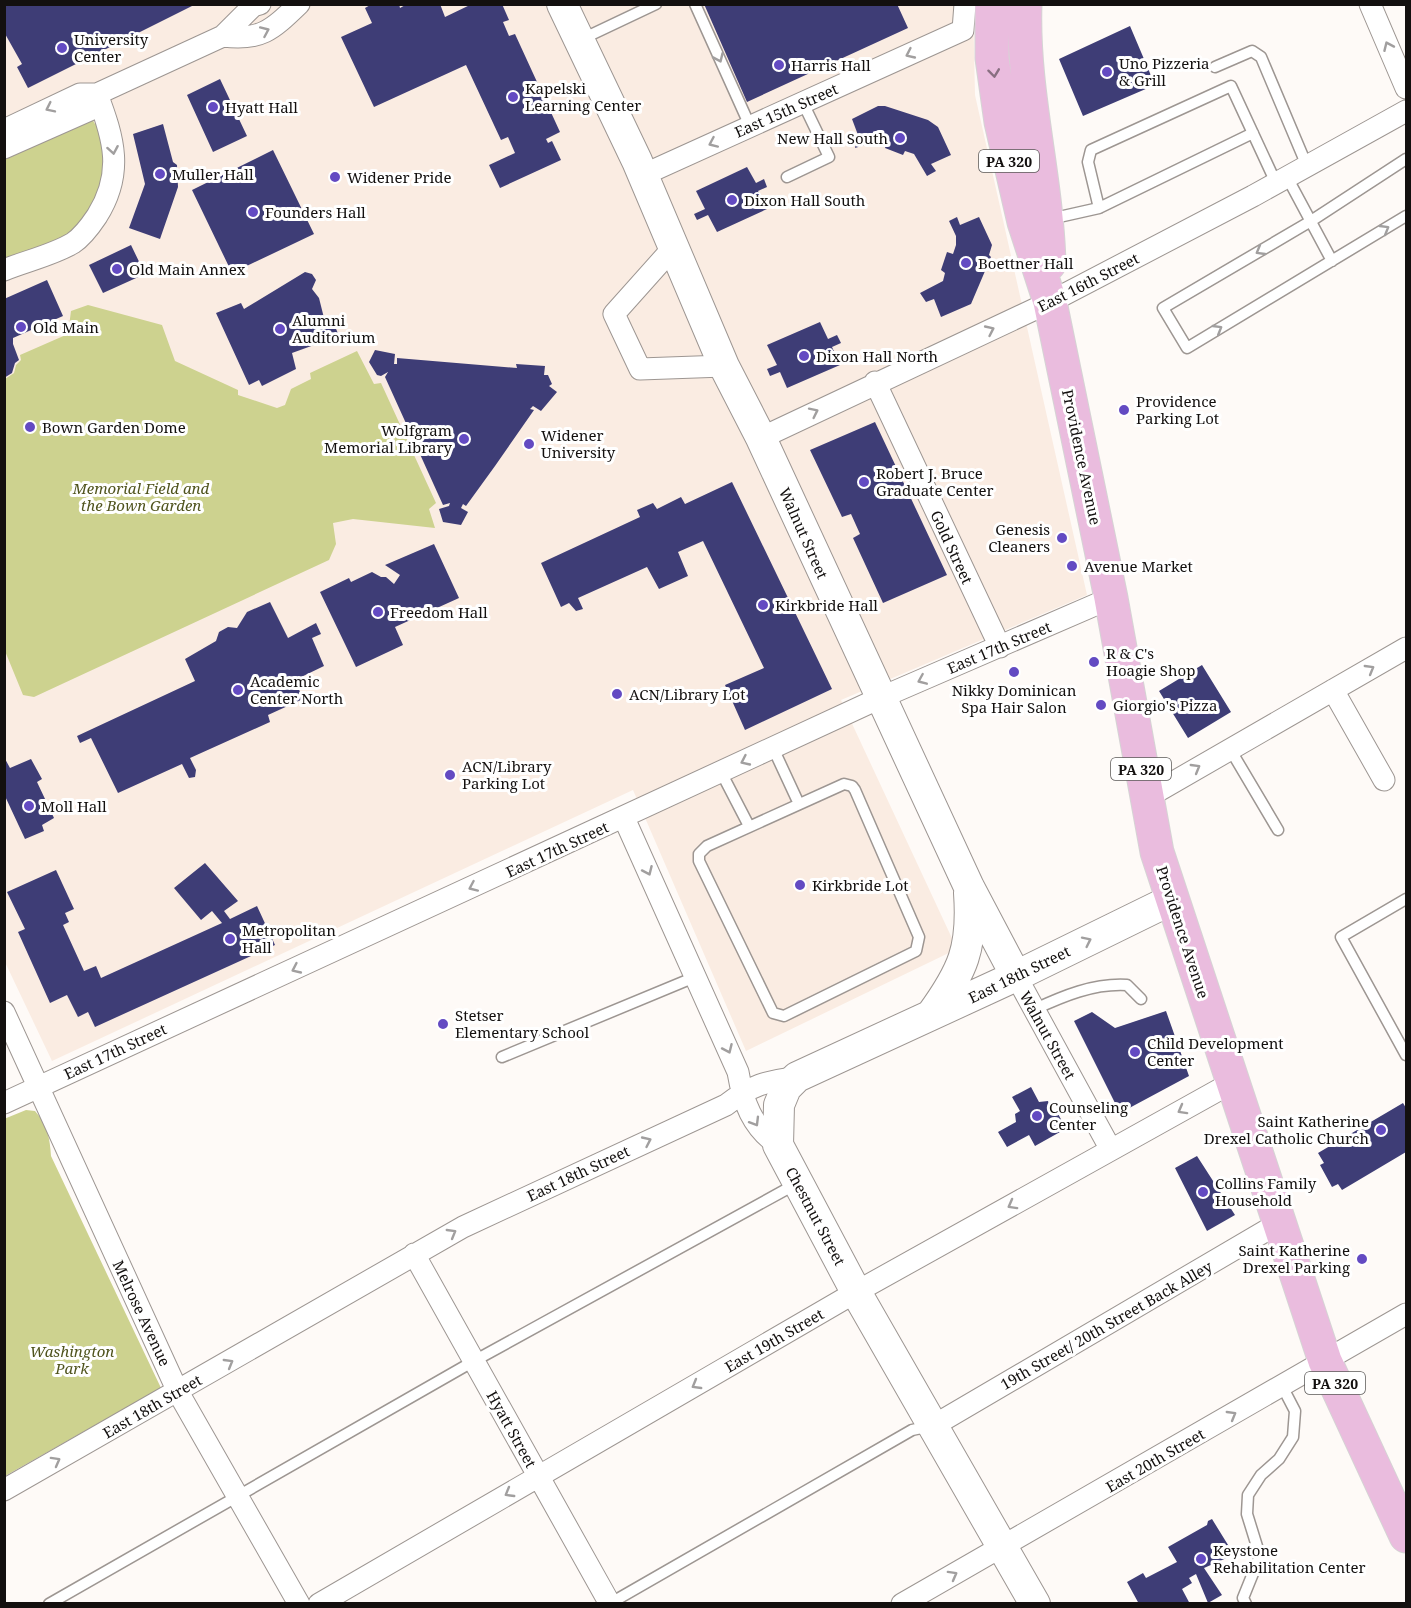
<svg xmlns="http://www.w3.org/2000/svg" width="1411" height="1608" font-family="'Noto Serif',serif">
	<rect width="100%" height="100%" fill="#fefaf7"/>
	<!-- built -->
	<path fill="#faece2" d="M4,5H973L975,95L1087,595L841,700L957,949L746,1051L633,790L52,1061L4,960Z"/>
	<!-- green -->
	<path fill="#cdd28f" d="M92,119L95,124L100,122L108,152L97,206L68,237L5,260L4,160Z
		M88,305L162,325L175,361L238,390V395L277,408L285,405L291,389L311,379L310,373L357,351L374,384L381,383L436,503L429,509L435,528L353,519L333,523L336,544L329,560L34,697L23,695L5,651V379L14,373L16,365L21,360L20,355L68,334L71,311Z
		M26,1110L35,1111C47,1124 50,1138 51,1156L161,1388L5,1476L4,1119Z"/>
	<!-- building -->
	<path fill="#3e3d76" d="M4,4H196L28,88L17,67L22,64L4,32Z
		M372,4H399L400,8L407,4H440L445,17L472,4H502L509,20L503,22L509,36L515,34L560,132L546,139L548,143L552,141L561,160L500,188L489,165L515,153L508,137L501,140L466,65L374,107L341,37L372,23L365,8Z
		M704,4H897L908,28L747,102Z
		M1130,26L1155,85L1083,116L1059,59Z
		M220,79L247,136L213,152L187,95Z
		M878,106H885L928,120L938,127L951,155L931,164L936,171L927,176L914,154L905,151L903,155L885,148L886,144L877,141L855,148L858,135L852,119Z
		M163,124L173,162L177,165L178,187L160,239L129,228L145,184L133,134Z
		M273,150L314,234L232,273L192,190Z
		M747,167L756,183L764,179L767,187L758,191L767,209L717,232L708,215L697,220L694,214L705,209L696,191Z
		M957,217L960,225L979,217L992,245L989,255L991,257L971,304L941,317L934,299L926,302L920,293L943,281L945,273L941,270L947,252L953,254L956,245V236L949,221Z
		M131,245L145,274L103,293L89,265Z
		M305,272L312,274L316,280L312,289L319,298L325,322L332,319L339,336L292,353L296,369L262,386L259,380L249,385L216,313L241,303L244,309Z
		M47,280L63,316L13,338V344L19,360L15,363L12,373L4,378V299Z
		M820,322L828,339L837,335L841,343L832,347L840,365L787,388L780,372L770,376L767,369L777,365L767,345Z
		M375,350L395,354L394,364H397V358L517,368L516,364L545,366L544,375H548L552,384L549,386L557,392L541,411L533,406L530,409L534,410L495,466L466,506L463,504L461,508L468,512L461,525L443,522L439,509L449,506L450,503L443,505L385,377L388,372L381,376L377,375L369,362Z
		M875,422L947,575L883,603L853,538L860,534L851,514L842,517L810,450Z
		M732,482L832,689L745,730L725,685L764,668L703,541L678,552L688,576L659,589L647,567L578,598L583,609L576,611L569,603L561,607L541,563L640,517L637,510L653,503L657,509L681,497L685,504Z
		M434,544L459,598L395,627L403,645L356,667L320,592L349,578L351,582L372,572L381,577H386L394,584L400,575L385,565Z
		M270,602L288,638L316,623L321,634L312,638L324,666L295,680L303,699L268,715L270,722L190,758L196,770L195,777L189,778L182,764L118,793L91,738L80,743L77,736L195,681L185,659L216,641L219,632L228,627L237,628L247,612Z
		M1202,665L1231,712L1188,738L1159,691Z
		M4,757L10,768L31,759L42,779L37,782L54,818L42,825L44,831L25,839L4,794Z
		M205,863L238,901L224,911L230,919L257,906L275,945L95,1027L88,1012L78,1017L67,995L50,1003L18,932L25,929L7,892L56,870L74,909L65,913L69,922L63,925L84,971L96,966L101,978L222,923L212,911L201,920L174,888Z
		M1166,1011L1189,1076L1120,1113L1074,1021L1092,1012L1115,1028Z
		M1031,1087L1039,1102L1048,1101L1051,1113L1056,1110L1063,1123L1057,1127L1060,1132L1035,1146L1029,1135L1007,1147L998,1132L1016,1122L1015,1114L1020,1111L1012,1097Z
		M1403,1103L1406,1108V1152L1342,1190L1338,1184L1332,1187L1320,1165L1324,1163L1318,1153Z
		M1197,1156L1235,1215L1207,1231L1175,1168Z
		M1212,1519L1233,1553L1231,1556L1204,1568L1222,1595L1208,1603L1196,1574L1189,1578L1192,1583L1182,1589L1190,1604H1139L1127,1582L1143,1573L1146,1578L1177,1562L1168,1547L1207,1525L1208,1521Z"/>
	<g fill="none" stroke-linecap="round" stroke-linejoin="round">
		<defs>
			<path id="lane" d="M695,4L750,126
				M580,40L656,4
				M1215,67L1252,51L1261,57L1307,166
				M1406,159L1311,221L1163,308L1187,348L1406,216
				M787,177L829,157L803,103
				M1287,177L1332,261
				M1099,208L1088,162L1091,150L1231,86L1276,183
				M1050,219L1099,208L1253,133
				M773,748L799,804
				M1230,749L1278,830
				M721,772L749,826
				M844,784L852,786L855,790L919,937L916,951L784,1016L773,1013L699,861V854L707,846Z
				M1406,899L1341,937L1406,1055
				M1033,1010C1063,996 1094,983 1127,985L1141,999
				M502,1057L695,977
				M49,1604L474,1361L796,1184
				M609,1604L912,1430L931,1426
				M1246,1604L1243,1598L1260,1556L1247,1514L1248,1495L1261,1475L1279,1459L1293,1437L1295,1411L1282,1386"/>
			<path id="street" d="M1370,4L1406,88
				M223,36C261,41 272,30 299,4
				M4,130L80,94H97L223,36L253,6L260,4
				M4,148L90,110L97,94
				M643,175L963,30L965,4
				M672,249L614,314L640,369L724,366
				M4,270C26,261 53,255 73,243C82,237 91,225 97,216C124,173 114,139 97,94
				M875,382L1000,647
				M761,438L1050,302L1253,196L1406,111
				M1333,690L1384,780
				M1146,798L1406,648
				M624,818L738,1072C743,1102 752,1127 778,1145
				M1016,976L1111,1150
				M4,1012L178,1392L299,1604
				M4,1103L880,698L1111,598
				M414,1254L610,1604
				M933,1426L1279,1223
				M4,1490L463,1227L726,1105C753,1084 765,1082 797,1077
				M319,1604L856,1292L1233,1082
				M902,1604L1406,1314"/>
			<path id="secondary" d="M562,4L637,161L724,366L761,438L969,887L1016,976
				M931,1015C963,971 973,948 969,893
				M1035,1604L856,1292L778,1145L779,1105L786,1088L797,1077L1016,976L1171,900"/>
			<path id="primary" d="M992,4V58L1001,122L1024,222L1050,302L1111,598L1157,852L1325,1361L1406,1536
				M1025,4C1022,93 1047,177 1049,264"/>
		</defs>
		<!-- lane casing -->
		<use href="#lane" stroke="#9d9692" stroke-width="13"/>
		<!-- street casing -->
		<use href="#street" stroke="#9d9692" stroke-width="23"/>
		<!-- secondary casing -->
		<use href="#secondary" stroke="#9d9692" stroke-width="32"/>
		<!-- primary casing -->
		<use href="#primary" stroke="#d5d4d4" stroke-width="35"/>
		<!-- lane -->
		<use href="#lane" stroke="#fff" stroke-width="10"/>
		<!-- street -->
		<use href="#street" stroke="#fff" stroke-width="21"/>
		<!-- secondary -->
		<use href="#secondary" stroke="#fff" stroke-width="30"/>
		<!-- primary -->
		<use href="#primary" stroke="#eabcde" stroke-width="33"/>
	</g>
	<!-- one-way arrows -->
	<defs><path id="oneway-chevron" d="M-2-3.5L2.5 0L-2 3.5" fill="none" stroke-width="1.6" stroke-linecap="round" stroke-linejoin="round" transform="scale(1.5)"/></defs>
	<g stroke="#a19f9f">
		<use href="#oneway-chevron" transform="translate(265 31) rotate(-24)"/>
		<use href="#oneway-chevron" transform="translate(1388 46) rotate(-114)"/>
		<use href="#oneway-chevron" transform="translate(910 54) rotate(155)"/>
		<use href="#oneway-chevron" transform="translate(719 58) rotate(66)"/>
		<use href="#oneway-chevron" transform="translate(50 108) rotate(154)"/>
		<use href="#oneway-chevron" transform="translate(713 143) rotate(156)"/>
		<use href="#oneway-chevron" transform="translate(113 150) rotate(80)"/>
		<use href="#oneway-chevron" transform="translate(1385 229) rotate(-31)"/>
		<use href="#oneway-chevron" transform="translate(1260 251) rotate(150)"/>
		<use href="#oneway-chevron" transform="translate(1218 329) rotate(-31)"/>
		<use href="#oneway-chevron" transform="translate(990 330) rotate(-25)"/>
		<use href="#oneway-chevron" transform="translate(814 412) rotate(-26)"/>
		<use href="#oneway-chevron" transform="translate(1370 669) rotate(-30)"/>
		<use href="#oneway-chevron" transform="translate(922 680) rotate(157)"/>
		<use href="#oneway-chevron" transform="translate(745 761) rotate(155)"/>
		<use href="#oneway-chevron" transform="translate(1196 768) rotate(-30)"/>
		<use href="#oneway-chevron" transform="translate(648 871) rotate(66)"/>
		<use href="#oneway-chevron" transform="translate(473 887) rotate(156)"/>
		<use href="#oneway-chevron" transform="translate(1087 941) rotate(-26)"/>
		<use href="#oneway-chevron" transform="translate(296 969) rotate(155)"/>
		<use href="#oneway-chevron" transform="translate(728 1049) rotate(66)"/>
		<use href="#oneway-chevron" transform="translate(1182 1110) rotate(151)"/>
		<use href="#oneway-chevron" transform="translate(755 1122) rotate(59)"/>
		<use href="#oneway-chevron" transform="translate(647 1141) rotate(-25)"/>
		<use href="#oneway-chevron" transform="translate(1012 1205) rotate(151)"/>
		<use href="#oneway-chevron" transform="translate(452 1233) rotate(-30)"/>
		<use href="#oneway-chevron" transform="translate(229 1363) rotate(-30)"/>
		<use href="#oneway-chevron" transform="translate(696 1385) rotate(150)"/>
		<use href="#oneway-chevron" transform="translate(1232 1415) rotate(-30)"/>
		<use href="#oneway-chevron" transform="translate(56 1461) rotate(-29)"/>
		<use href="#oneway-chevron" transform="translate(509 1493) rotate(150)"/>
		<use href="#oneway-chevron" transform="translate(953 1575) rotate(-29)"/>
	</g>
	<use stroke="#896f81" href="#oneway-chevron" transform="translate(994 73) rotate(83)"/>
	<!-- markers -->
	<g fill="#634ac2" stroke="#fff" stroke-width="2">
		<circle cx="62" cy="48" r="6"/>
		<circle cx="779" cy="65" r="6"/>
		<circle cx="1107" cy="72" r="6"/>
		<circle cx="513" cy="97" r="6"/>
		<circle cx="213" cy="107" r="6"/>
		<circle cx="900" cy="138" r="6"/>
		<circle cx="160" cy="174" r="6"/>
		<circle cx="335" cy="177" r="6"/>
		<circle cx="732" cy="200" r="6"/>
		<circle cx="253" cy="212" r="6"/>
		<circle cx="966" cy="263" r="6"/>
		<circle cx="117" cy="269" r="6"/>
		<circle cx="21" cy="327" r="6"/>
		<circle cx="280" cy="329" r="6"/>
		<circle cx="804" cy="356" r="6"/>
		<circle cx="1124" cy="410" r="6"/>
		<circle cx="30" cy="427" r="6"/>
		<circle cx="464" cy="439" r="6"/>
		<circle cx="529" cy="444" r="6"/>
		<circle cx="864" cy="482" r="6"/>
		<circle cx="1062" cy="538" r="6"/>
		<circle cx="1072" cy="566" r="6"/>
		<circle cx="763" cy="605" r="6"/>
		<circle cx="378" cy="612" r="6"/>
		<circle cx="1094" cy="662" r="6"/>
		<circle cx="1014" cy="672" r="6"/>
		<circle cx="238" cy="690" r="6"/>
		<circle cx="617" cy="694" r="6"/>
		<circle cx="1101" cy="705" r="6"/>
		<circle cx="450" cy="775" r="6"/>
		<circle cx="29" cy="806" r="6"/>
		<circle cx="800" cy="885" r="6"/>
		<circle cx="230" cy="939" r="6"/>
		<circle cx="443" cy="1024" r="6"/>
		<circle cx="1135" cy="1052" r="6"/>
		<circle cx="1037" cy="1116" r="6"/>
		<circle cx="1381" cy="1130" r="6"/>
		<circle cx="1203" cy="1192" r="6"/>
		<circle cx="1362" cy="1259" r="6"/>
		<circle cx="1201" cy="1559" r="6"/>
	</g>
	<g text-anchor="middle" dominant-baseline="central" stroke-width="6" stroke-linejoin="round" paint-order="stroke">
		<!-- shield labels -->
		<g fill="#fff" stroke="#5a5857" stroke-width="1.5">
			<rect x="979" y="150" width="60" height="22" rx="4.5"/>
			<rect x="1111" y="758" width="60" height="22" rx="4.5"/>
			<rect x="1305" y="1372" width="60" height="22" rx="4.5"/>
		</g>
		<g font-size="14" font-weight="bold" fill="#13100f">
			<text x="1009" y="161">PA 320</text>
			<text x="1141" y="769">PA 320</text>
			<text x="1335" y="1383">PA 320</text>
		</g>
		<!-- poi labels -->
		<g font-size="15" fill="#13100f" stroke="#fff" text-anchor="start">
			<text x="74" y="39">University<tspan x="74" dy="17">Center</tspan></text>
			<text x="1119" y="63">Uno Pizzeria<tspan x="1119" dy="17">&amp; Grill</tspan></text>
			<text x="791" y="65">Harris Hall</text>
			<text x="525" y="88">Kapelski<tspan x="525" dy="17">Learning Center</tspan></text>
			<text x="225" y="107">Hyatt Hall</text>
			<text x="888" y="138" text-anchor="end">New Hall South</text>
			<text x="172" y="174">Muller Hall</text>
			<text x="347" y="177">Widener Pride</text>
			<text x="744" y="200">Dixon Hall South</text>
			<text x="265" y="212">Founders Hall</text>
			<text x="978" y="263">Boettner Hall</text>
			<text x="129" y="269">Old Main Annex</text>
			<text x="292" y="320">Alumni<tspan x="292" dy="17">Auditorium</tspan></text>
			<text x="33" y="327">Old Main</text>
			<text x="816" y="356">Dixon Hall North</text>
			<text x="1136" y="401">Providence<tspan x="1136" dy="17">Parking Lot</tspan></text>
			<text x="42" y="427">Bown Garden Dome</text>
			<text x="452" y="430" text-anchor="end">Wolfgram<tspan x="452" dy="17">Memorial Library</tspan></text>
			<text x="541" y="435">Widener<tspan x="541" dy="17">University</tspan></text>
			<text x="876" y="473">Robert J. Bruce<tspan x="876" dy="17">Graduate Center</tspan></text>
			<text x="1050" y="529" text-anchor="end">Genesis<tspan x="1050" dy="17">Cleaners</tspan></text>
			<text x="1084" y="566">Avenue Market</text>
			<text x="775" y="605">Kirkbride Hall</text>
			<text x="390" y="612">Freedom Hall</text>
			<text x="1106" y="653">R &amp; C's<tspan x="1106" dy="17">Hoagie Shop</tspan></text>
			<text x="250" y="681">Academic<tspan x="250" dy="17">Center North</tspan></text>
			<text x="1014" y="690" text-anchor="middle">Nikky Dominican<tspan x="1014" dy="17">Spa Hair Salon</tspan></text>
			<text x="629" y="694">ACN/Library Lot</text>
			<text x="1113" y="705">Giorgio's Pizza</text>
			<text x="462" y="766">ACN/Library<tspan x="462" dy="17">Parking Lot</tspan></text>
			<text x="41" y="806">Moll Hall</text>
			<text x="812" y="885">Kirkbride Lot</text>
			<text x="242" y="930">Metropolitan<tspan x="242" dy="17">Hall</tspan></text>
			<text x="455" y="1015">Stetser<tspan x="455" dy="17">Elementary School</tspan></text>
			<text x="1147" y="1043">Child Development<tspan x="1147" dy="17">Center</tspan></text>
			<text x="1049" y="1107">Counseling<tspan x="1049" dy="17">Center</tspan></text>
			<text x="1369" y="1121" text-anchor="end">Saint Katherine<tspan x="1369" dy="17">Drexel Catholic Church</tspan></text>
			<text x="1215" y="1183">Collins Family<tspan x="1215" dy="17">Household</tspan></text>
			<text x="1350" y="1250" text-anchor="end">Saint Katherine<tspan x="1350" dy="17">Drexel Parking</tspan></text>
			<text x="1213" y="1550">Keystone<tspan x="1213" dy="17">Rehabilitation Center</tspan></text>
		</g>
		<!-- street labels -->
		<g font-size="15" fill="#13100f" stroke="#fff">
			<text transform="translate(786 110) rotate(-24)">East 15th Street</text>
			<text transform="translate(1088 282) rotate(-27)">East 16th Street</text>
			<text transform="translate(1082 457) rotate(78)">Providence Avenue</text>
			<text transform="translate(804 533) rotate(66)">Walnut Street</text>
			<text transform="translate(952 547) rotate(65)">Gold Street</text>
			<text transform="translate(999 647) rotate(-23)">East 17th Street</text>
			<text transform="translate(557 849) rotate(-25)">East 17th Street</text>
			<text transform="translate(1183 932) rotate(72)">Providence Avenue</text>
			<text transform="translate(1019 974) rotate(-26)">East 18th Street</text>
			<text transform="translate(1048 1035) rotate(61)">Walnut Street</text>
			<text transform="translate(115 1051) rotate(-25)">East 17th Street</text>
			<text transform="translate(578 1173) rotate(-25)">East 18th Street</text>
			<text transform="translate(816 1216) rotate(62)">Chestnut Street</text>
			<text transform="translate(142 1313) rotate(65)">Melrose Avenue</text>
			<text transform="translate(1106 1325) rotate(-30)">19th Street/ 20th Street Back Alley</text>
			<text transform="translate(774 1340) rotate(-30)">East 19th Street</text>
			<text transform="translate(152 1406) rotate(-30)">East 18th Street</text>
			<text transform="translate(512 1429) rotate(61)">Hyatt Street</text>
			<text transform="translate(1155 1460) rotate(-30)">East 20th Street</text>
		</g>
		<!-- park labels -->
		<g font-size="15" font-style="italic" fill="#4f531d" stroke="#fff">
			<text x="141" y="488">Memorial Field and<tspan x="141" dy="17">the Bown Garden</tspan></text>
			<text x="72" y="1351">Washington<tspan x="72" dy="17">Park</tspan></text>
		</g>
	</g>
	<!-- border -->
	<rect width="1411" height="1608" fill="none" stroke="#13100f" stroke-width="12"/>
</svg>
